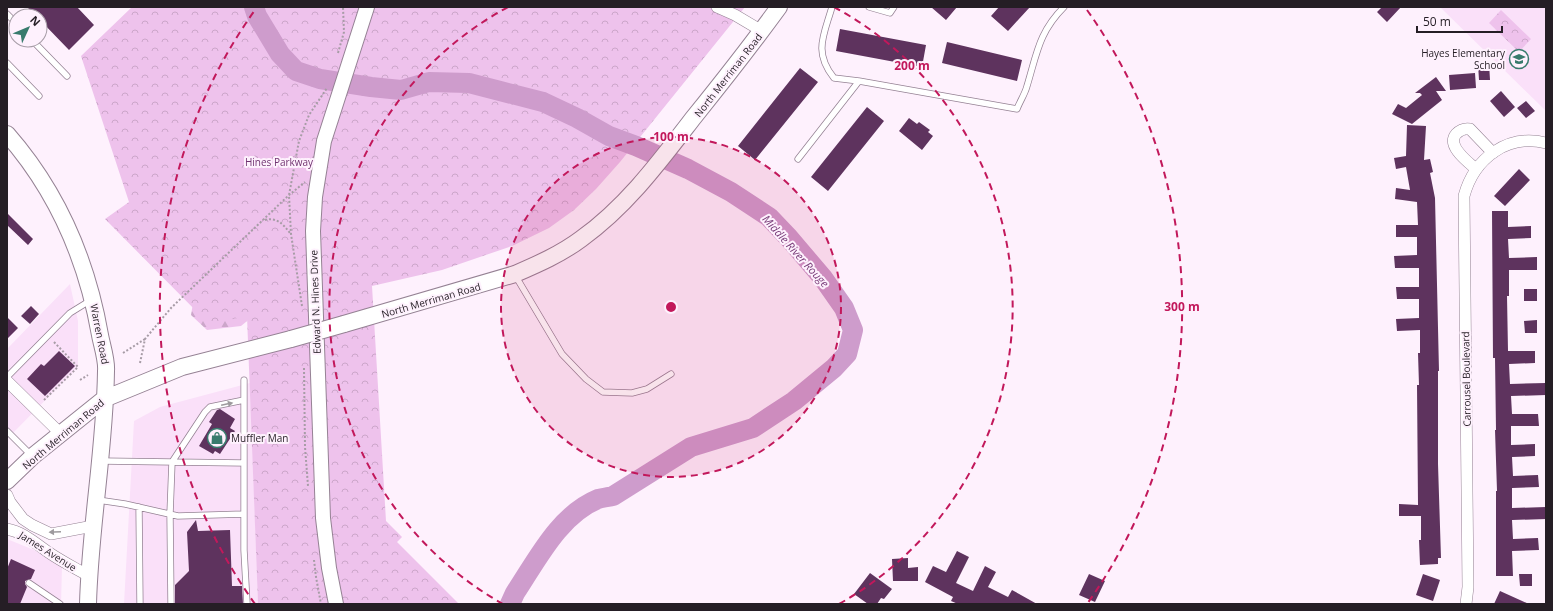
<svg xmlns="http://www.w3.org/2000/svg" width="1553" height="611" font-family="'Open Sans',sans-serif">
	<defs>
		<pattern id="forest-firs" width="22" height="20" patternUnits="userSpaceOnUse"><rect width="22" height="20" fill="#eec2ec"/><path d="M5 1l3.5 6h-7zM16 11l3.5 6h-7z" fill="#cca6ca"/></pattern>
		<pattern id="park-crowns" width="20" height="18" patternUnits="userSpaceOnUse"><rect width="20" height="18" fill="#eec2ec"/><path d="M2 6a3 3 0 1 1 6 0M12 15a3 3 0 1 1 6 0" fill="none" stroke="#cca6ca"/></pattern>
	</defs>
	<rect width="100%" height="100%" fill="#fef1fd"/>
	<!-- built -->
	<path fill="#fae0f9" d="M1440,7H1546V111Z
		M70,284L78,321V367L7,439V349Z
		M250,383L258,604H124L134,421L160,407Z
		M7,539L34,550L62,567L61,604H7Z"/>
	<!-- forest -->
	<path fill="url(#forest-firs)" d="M193,303L252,317L241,326L207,330L191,315Z"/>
	<!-- park -->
	<path fill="url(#park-crowns)" d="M132,7H745L620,162L596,189L574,210L549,228L512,246L442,270L372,286L386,521L402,537L397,542L459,604H258L247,316L209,324L105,219L129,202L81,56Z
		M1501,10L1531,39L1519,52L1489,23Z"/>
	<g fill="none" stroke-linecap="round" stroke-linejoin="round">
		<!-- river -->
		<path stroke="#ce9ccc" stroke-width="20" d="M254,7L257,16L280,54L296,71L320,79L371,87L401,90L429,82L469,83L500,91L543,102L577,118L609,136L636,146L688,169L731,192L769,217L789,238L823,278L844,308L853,330L847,354L834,368L794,401L753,428L691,447L613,496C608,497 602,498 598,499C559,515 537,560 515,593L510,604"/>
	</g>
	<!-- building -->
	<path fill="#5e335e" d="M27,7H77L94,25L69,50L40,20V16H36Z
		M931,7H957L946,20Z
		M999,7H1030L1008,31L991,16Z
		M1382,7H1401L1387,22L1377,12Z
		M840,29L926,45L922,67L836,51Z
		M947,42L1022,60L1017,81L942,63Z
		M1489,63L1490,80H1479L1478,64Z
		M800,68L818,82L755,160L738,146Z
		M1475,73L1476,88L1450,90L1449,75Z
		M1436,77L1446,91H1436L1442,100L1412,124L1392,114L1398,104L1406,108L1422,95L1420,93H1415Z
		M1501,91L1515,107L1504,117L1490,101Z
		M1526,101L1535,111L1526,118L1517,108Z
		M867,107L884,121L828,191L811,177Z
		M909,118L917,124L919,122L930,130L928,132L933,136L922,150L899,131Z
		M1407,125L1426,126L1424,160L1430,159L1433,172L1430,173L1435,198L1439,371H1438V464L1441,558H1438V564L1420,565L1419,540H1421V516H1399V504L1418,505L1417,385H1419L1418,353H1420V330L1397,331L1396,319L1419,318V299H1397L1396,287H1419V268H1395L1394,256L1417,255V237H1396V225H1418L1417,202L1395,199L1396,188L1410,190L1406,167L1396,169L1394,158L1406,156Z
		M1519,169L1530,180L1505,206L1494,196Z
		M1492,211H1508V227L1531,226V238L1508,239L1509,258L1537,257V270H1509V296H1507L1508,351H1535V363L1509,364L1510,384L1546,383V395L1511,396L1512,414H1538L1539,426H1511V445L1535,444V456L1512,457L1513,476L1538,475L1539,487L1512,488V508L1546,507V519L1512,520L1513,539L1538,538L1539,550L1512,551L1513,576H1496V491H1497L1495,430H1496L1495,358H1493Z
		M7,213L33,239L28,245L7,225Z
		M1524,289H1537V301H1524Z
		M31,306L39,314L30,324L21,316Z
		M7,317L18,328L7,339Z
		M1537,320V333H1525L1524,321Z
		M59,351L75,366L45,396L27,379L41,364L44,366Z
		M220,409L235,419L230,428L235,431L220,454L215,451L213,454L199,446L212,424L209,422L217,410Z
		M196,520L198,531L230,530L232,586H242L243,604H175V585L189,571L187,532Z
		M957,551L969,557L956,583L973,591L985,566L996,572L988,587L1008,597L1012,590L1037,604H958L951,601L953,597L925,582L933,566L946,572Z
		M908,558V568L918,567V581H893L892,559Z
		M11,559L35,570L31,579L25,581V584L27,587L20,604H7V569Z
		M870,573L892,589L884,599L881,598L877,604H868L854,594Z
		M1089,574L1105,581L1095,602L1079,595Z
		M1423,574L1440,580L1433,601L1416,595Z
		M1519,574H1532V586H1520Z
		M1500,591L1529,604H1494Z"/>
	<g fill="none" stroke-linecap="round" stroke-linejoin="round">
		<defs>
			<path id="service" d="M832,7C824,35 813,52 834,78L859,81
				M869,7L890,13L894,7
				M7,14L16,23
				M32,40L67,76
				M7,63L39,96
				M798,159L859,81L1017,109C1020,101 1025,94 1027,86C1037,53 1039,32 1064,7
				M515,275L562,354L586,379L603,392L632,393L647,389L671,374
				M7,377L70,313L91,300
				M244,380V550L247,604
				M7,431L31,455
				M102,461L244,463
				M98,500L125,504L178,516L244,514
				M139,507L140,604
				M29,583L60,604
				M171,604L170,514L172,462L205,412L210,407L244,400"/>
			<path id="minor" d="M717,7L735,15L762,31
				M1476,169C1468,162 1446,146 1456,134C1460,130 1464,128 1470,129L1493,153
				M7,381L61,434
				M7,495L10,502L23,519L32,525L51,534L93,526
				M7,529C23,532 35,543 48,552C61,561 75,568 89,576
				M1466,604L1468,587L1464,196C1474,159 1507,133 1546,143"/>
			<path id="tertiary" d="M336,604L329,568L323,518L313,231L315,197L324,141L367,7"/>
			<path id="secondary" d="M7,134C57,191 87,261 100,335C102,346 107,360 106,371C105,449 90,526 88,604
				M344,324L515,274C538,264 561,254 581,239C627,206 660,161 694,117C723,81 752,44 779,7
				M7,481L33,456L104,399L182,367L291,339"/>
		</defs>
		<!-- service casing -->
		<use href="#service" stroke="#958294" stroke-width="7"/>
		<!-- minor casing -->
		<use href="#minor" stroke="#958294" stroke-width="12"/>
		<!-- tertiary casing -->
		<use href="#tertiary" stroke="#958294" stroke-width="16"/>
		<!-- secondary casing -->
		<use href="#secondary" stroke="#958294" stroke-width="18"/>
		<!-- path -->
		<path stroke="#a79ca6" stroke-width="2" stroke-dasharray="2 2" stroke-linecap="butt" d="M338,53L344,32L343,7
			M265,220C277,217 283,224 290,233
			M302,306L291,234L289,195L299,141L309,115L327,88
			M123,353L145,339
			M140,363L145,339L171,308L289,195L305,182
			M304,368L305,447L308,486
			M80,380L88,375
			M44,400L78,367L53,341
			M314,560L316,577L321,604"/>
		<!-- service -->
		<use href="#service" stroke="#fff" stroke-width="5.5"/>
		<!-- minor -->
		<use href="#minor" stroke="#fff" stroke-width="11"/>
		<!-- tertiary -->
		<use href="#tertiary" stroke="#fff" stroke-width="14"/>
		<!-- secondary -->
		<use href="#secondary" stroke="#fff" stroke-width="16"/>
		<defs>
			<path id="secondary-bridge" d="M291,339L344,324"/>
		</defs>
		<!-- secondary-bridge casing -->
		<use href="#secondary-bridge" stroke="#958294" stroke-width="18" stroke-linecap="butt"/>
		<!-- secondary-bridge -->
		<use href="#secondary-bridge" stroke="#fff" stroke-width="16"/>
	</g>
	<!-- one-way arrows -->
	<defs><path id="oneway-solid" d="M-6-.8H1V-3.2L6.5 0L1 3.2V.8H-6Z"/></defs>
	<g fill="#9d9a9d">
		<use href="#oneway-solid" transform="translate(227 404) rotate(-12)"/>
		<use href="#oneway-solid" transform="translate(55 532) rotate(178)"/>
	</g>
	<!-- distance rings -->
	<circle cx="671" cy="307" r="170" fill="#c2185b" fill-opacity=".12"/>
	<g fill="none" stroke="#c2185b" stroke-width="2" stroke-dasharray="7 5">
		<circle cx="671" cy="307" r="170"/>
		<path d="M503 604A341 341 0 0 1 508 7M834 7A341 341 0 0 1 839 604"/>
		<path d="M255 604A511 511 0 0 1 255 10M1087 10A511 511 0 0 1 1087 604"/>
	</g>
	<!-- icons -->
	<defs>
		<symbol id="school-ring" viewBox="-11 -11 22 22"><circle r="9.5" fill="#fef1fd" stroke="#387b6d" stroke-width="1.5"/><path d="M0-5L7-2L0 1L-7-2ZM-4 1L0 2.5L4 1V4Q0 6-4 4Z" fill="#387b6d"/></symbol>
		<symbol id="shop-ring" viewBox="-11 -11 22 22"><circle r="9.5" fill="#fef1fd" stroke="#387b6d" stroke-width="1.5"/><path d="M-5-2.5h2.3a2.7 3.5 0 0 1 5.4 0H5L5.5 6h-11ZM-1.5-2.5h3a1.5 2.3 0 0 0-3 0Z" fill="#387b6d"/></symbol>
	</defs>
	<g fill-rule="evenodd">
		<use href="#school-ring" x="1508" y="48" width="22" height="22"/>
		<use href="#shop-ring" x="206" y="427" width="22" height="22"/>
	</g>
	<g text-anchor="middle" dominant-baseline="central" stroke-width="4" stroke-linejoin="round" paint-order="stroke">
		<!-- poi labels -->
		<g font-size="10" fill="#251e25" stroke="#fef1fd" text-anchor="end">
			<text x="1505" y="53">Hayes Elementary<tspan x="1505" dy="12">School</tspan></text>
			<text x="231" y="438" text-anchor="start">Muffler Man</text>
		</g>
		<!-- street labels -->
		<g font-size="10" fill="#251e25" stroke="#fef1fd">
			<text transform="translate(728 75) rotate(-52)">North Merriman Road</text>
			<text transform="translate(431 300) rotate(-16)">North Merriman Road</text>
			<text transform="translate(315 302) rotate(-92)">Edward N. Hines Drive</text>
			<text transform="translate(100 334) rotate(79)">Warren Road</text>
			<text transform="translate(1466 379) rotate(-91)">Carrousel Boulevard</text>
			<text transform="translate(63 434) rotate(-40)">North Merriman Road</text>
			<text transform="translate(48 551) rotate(32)">James Avenue</text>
		</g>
		<!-- park labels -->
		<g font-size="10" fill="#713471" stroke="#fef1fd">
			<text x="279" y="162">Hines Parkway</text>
		</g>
		<!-- water labels -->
		<g font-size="11" font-style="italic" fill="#773a77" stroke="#fef1fd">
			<text transform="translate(796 251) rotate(48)">Middle River Rouge</text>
		</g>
	</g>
	<circle cx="671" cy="307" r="6" fill="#c2185b" stroke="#fef1fd" stroke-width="2"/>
	<g font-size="12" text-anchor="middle" font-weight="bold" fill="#c2185b" stroke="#fef1fd" stroke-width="4" stroke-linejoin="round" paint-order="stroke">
		<text x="912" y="70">200 m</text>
		<text x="671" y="141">100 m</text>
		<text x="1182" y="311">300 m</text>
	</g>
	<!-- border -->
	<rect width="1553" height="611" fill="none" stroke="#251e25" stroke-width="16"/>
	<!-- north arrow -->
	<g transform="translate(28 28) rotate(46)"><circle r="19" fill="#fef1fd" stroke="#a79da7"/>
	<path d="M0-3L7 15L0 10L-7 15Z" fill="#387b6d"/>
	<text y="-6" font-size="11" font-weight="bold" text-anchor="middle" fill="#251e25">N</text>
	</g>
	<!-- scale -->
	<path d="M1417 26v6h85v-6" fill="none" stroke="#251e25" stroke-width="2"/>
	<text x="1423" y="26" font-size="12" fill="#251e25" stroke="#fef1fd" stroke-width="3" paint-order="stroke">50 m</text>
</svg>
